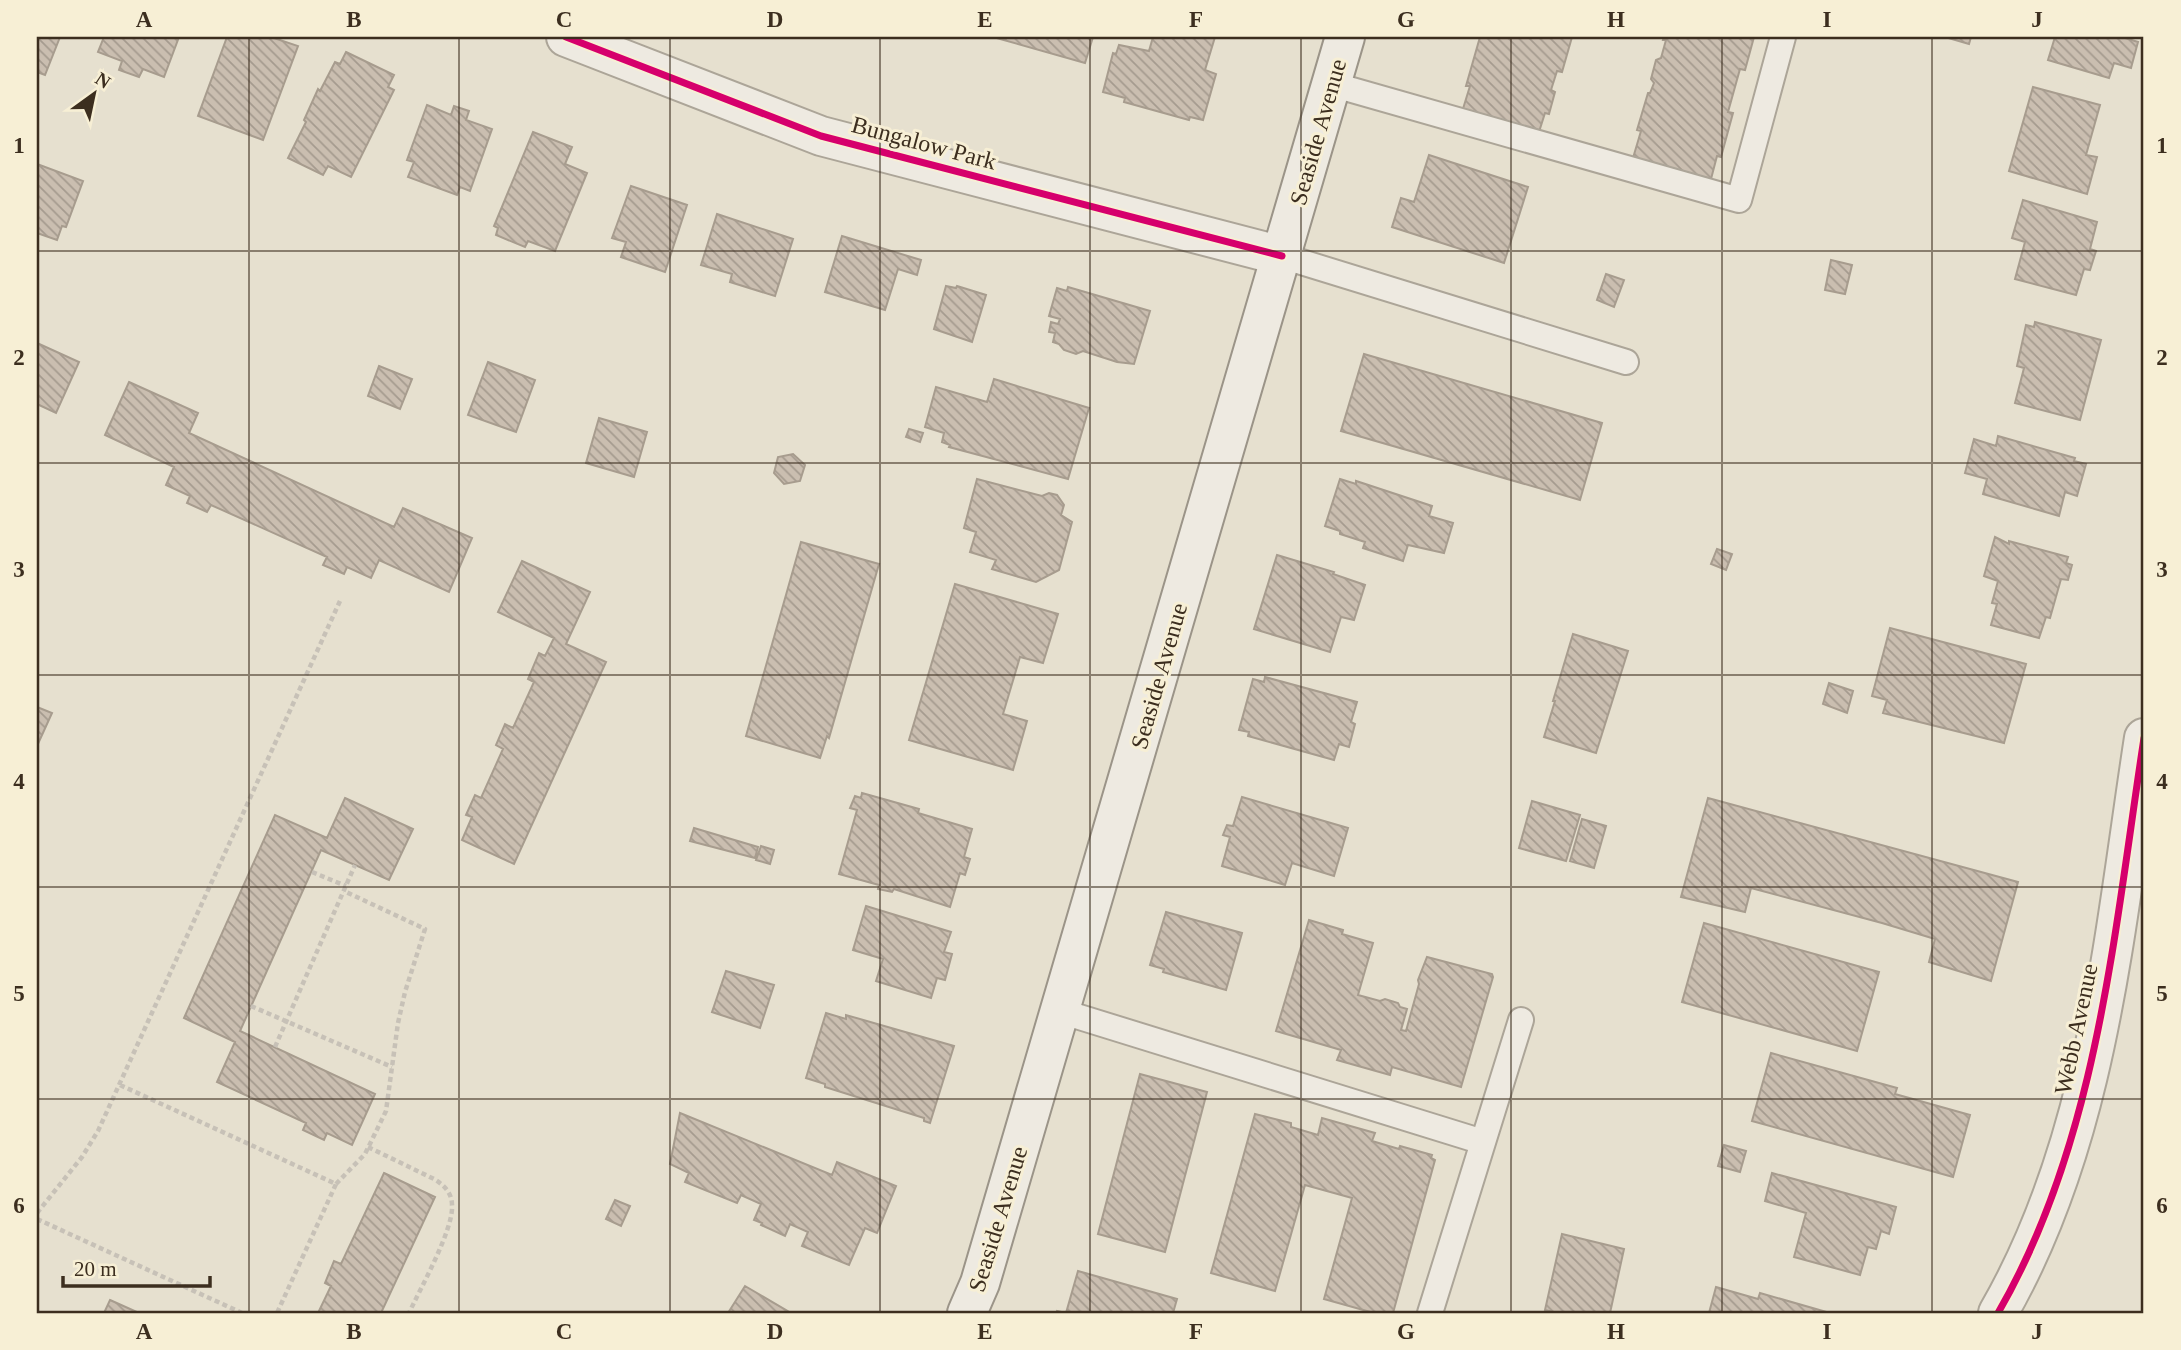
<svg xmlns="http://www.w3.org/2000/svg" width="2181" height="1350" font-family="'Times New Roman',serif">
	<defs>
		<pattern id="building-back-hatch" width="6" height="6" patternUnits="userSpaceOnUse" patternTransform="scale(1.75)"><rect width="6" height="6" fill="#cabeb0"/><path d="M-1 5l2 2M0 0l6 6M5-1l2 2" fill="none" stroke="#a59b8f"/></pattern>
	</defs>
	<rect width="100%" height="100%" fill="#e6e0cf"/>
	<!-- building -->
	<path fill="url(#building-back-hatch)" stroke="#a79c8e" stroke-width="2" d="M37,37H60L45,75L37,72Z
		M104,37H179L164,77L143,69L139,77L119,70L122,61L98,52Z
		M227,37H271L298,46L263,140L198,116Z
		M993,37H1093L1085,63Z
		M1153,37H1215L1205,70L1216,74L1203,120L1190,117L1189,120L1124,102L1125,98L1103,92L1113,53L1116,54L1119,45L1149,51Z
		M1480,37H1572L1562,72L1557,71L1551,90L1555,92L1549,114L1545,113L1538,135L1462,112L1470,86H1466Z
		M1664,37H1754L1745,70L1740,69L1728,112L1733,113L1721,157L1717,156L1711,179L1633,158L1641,131L1637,130L1648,93H1650L1654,83L1651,79L1656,60L1661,58L1666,40H1663Z
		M1945,37H1971L1969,44Z
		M2055,37H2122L2138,42L2131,68L2114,63L2109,78L2048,60Z
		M346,52L394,75L388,87L394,90L351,177L328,166L323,175L288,158L306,122L304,120L318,89L320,91L335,62L340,64Z
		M2033,87L2100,105L2086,155L2097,157L2087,194L2009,171Z
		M427,105L451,115L454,106L469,111L466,120L492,129L470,191L460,187L457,195L408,177L414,162L407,160Z
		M533,132L572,147L565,164L587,173L555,251L528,241L525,247L496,235L498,228L494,226Z
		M1429,155L1528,187L1504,263L1392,227L1401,198L1414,202Z
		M37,164L83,181L66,227L62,226L57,240L37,233Z
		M631,186L687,205L665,272L621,257L626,242L612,238Z
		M2023,200L2097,222L2090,249L2096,251L2090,270L2084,269L2076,295L2015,279L2025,242L2012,238Z
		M717,214L793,239L775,296L730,282L732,274L701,265Z
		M842,236L921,260L917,275L898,269L885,310L825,292Z
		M1831,260L1852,265L1845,294L1825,290Z
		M1606,274L1624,280L1614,307L1597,300Z
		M946,286L956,288L957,286L986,295L972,342L934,329Z
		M1068,287L1150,311L1134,364L1117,362L1083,351L1076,354L1064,350L1059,344L1053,342L1055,333L1049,332L1051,322L1058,324L1060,319L1049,316L1057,288L1067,291Z
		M2035,322L2101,340L2080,420L2015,403L2024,368L2017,366L2026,325L2034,327Z
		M37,343L79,362L56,413L37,404Z
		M1364,354L1602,423L1580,500L1341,431Z
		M488,362L535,380L516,432L468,415Z
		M379,366L412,379L400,409L368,396Z
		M994,379L1089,408L1068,479L949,447L950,445L942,442L944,433L925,427L936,387L987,402Z
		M129,382L198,413L189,433L394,527L403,508L472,538L449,592L379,560L371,578L347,567L344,574L323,565L327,557L211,505L207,512L187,503L190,496L166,485L174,467L105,435Z
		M599,418L647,432L634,477L586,463Z
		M909,429L923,433L920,442L906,437Z
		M1998,436L2075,458L2074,461L2086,464L2077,496L2065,492L2059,516L1983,494L1987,479L1965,473L1974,439L1996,446Z
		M793,454L805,465L800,481L784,484L774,473L778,457Z
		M977,479L1042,496L1049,493L1057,495L1064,505L1061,515L1072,522L1059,570L1036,582L992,569L996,560L970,552L976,532L964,528Z
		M1340,479L1356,484V481L1432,506L1429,516L1453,523L1444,553L1408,545L1403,561L1363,548L1365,542L1340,534V531L1325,526Z
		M1995,537L2009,544V541L2068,557L2066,563L2072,565L2068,580L2061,579L2050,618L2046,617L2039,638L1991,625L1997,604L1992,603L1998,581L1984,576Z
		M801,542L879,564L829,738L827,736L820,758L746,736Z
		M1717,549L1732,554L1726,570L1711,564Z
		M1277,555L1334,572L1333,574L1365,585L1354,620L1341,617L1330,652L1254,629Z
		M522,561L590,592L566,644L606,662L514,864L462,840L472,817L466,815L475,795L481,798L503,749L496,745L505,724L513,728L534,682L528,679L539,653L545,656L554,638L498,612Z
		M955,584L1058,614L1043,663L1020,657L1003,714L1027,721L1013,770L909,740Z
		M1890,628L2026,664L2004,743L1883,713L1887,700L1872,696Z
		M1573,634L1628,651L1596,753L1544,737L1555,701H1553Z
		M1265,677L1357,702L1351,722L1355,724L1349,747L1339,744L1334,760L1248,736L1249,732L1239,730L1253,679L1264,682Z
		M1829,683L1853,691L1847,713L1823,704Z
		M37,707L52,713L37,746Z
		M862,793L919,809L918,813L972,829L964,857L970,859L965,875L960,873L950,907L894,889L892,892L878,889L879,885L839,874L857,810L850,808L855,796L861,798Z
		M1242,797L1348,828L1334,876L1292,863L1285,885L1222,866L1230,837L1223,835L1227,825L1233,826Z
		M345,798L413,829L389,880L321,850L240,1031L375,1094L352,1145L327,1133L324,1140L303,1130L306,1123L217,1082L235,1042L184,1018L275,815L327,838Z
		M1708,798L2018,882L1991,981L1929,962L1935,939L1882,923L1751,888L1745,912L1681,897Z
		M1532,801L1580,815L1566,861L1519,848Z
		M1582,819L1606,826L1594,868L1570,861Z
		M694,828L758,847L755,858L690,841Z
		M761,846L774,850L770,864L756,860Z
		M866,906L951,932L944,952L952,954L945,980L937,978L931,998L876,981L883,959L853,950Z
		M1166,912L1242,933L1226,990L1163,972L1164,969L1150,965Z
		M1309,920L1343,930L1342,934L1373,943L1358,995L1380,1001L1385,999L1398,1003L1400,1007L1407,1009L1401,1030L1406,1031L1419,984L1418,980L1427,957L1492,974L1493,977L1461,1087L1392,1067L1390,1075L1337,1060L1341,1050L1276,1031Z
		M1704,923L1879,972L1857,1051L1682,1002Z
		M726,971L774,985L760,1028L712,1012Z
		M826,1013L846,1019V1015L954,1046L930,1123L924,1121V1118L825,1087V1084L806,1078Z
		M1771,1053L1897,1088L1895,1094L1970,1115L1953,1177L1752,1121Z
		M1140,1074L1207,1092L1165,1252L1098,1234Z
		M680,1113L832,1175L837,1162L896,1186L877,1233L865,1228L849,1265L802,1246L808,1232L790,1224L785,1236L761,1225L762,1223L754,1220L761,1204L741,1195L737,1203L685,1182L689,1173L670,1164Z
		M1255,1114L1291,1123V1127L1318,1135L1322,1118L1375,1133L1372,1141L1399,1149L1400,1146L1432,1155L1431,1158L1435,1160L1393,1313H1374L1324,1299L1352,1198L1305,1185L1275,1291L1211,1273Z
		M1724,1145L1746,1151L1740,1172L1718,1166Z
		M384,1173L435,1197L381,1313H318L331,1286L325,1283L334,1261L341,1264Z
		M1772,1173L1896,1207L1889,1234L1881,1231L1876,1249L1868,1247L1860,1275L1794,1257L1806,1213L1765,1201Z
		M615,1200L630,1206L621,1226L606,1219Z
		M1562,1234L1624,1249L1610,1313H1558L1545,1310Z
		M1078,1271L1177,1299L1173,1313H1056L1057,1311L1066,1313Z
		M745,1286L791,1313H728Z
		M1716,1287L1758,1299L1760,1293L1830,1313H1709Z
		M110,1300L139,1313H104Z"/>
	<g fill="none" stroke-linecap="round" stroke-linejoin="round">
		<defs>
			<path id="service" d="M1331,84L1739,200L1783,37
				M1282,256L1626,362
				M1060,1011L1483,1142
				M1430,1313L1521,1020"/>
			<path id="minor" d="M566,37L821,136L1282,256
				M1998,1313C2098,1140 2114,932 2144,738"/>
			<path id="secondary" d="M967,1313L980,1283L1345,37"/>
		</defs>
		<!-- service casing -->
		<use href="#service" stroke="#aca598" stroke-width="28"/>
		<!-- minor casing -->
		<use href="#minor" stroke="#aca598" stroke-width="42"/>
		<!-- secondary casing -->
		<use href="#secondary" stroke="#9b9488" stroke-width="42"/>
		<!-- path -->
		<path stroke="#c7c1b7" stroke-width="4.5" stroke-dasharray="5 3.5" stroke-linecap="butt" d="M312,872L346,886
			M251,1006L392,1067
			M275,1047L355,865
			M120,1085L336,1184L277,1313
			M368,1147L434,1179C444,1185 452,1193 452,1205C454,1229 420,1289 409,1313
			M336,1184L365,1154L386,1111L398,1023L405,992L425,929L344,891
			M37,1213L82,1157L98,1131L340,601
			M37,1219L242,1313"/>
		<!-- service -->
		<use href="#service" stroke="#eeeae1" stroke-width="24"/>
		<!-- minor -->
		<use href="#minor" stroke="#eeeae1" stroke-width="38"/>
		<!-- secondary -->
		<use href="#secondary" stroke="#eeeae1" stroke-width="38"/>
		<defs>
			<path id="cycleway" d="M566,37L821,136L1282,256
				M1998,1313C2098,1140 2114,932 2144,738"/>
		</defs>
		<!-- cycleway casing -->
		<use href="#cycleway" stroke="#f7efd5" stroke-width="11"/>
		<!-- cycleway -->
		<use href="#cycleway" stroke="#d6006c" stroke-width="7"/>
	</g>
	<!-- grid -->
	<path fill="none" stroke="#3c2e1f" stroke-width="2" stroke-opacity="0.55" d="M249,37V1313M459,37V1313M670,37V1313M880,37V1313M1090,37V1313M1301,37V1313M1511,37V1313M1722,37V1313M1932,37V1313M37,251H2144M37,463H2144M37,675H2144M37,887H2144M37,1099H2144"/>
	<g text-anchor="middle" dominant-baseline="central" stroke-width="6" stroke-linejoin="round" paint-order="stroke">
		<!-- street labels -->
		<g font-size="24" fill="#3c2e1f" stroke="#f7efd5">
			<text transform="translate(1318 132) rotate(-74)">Seaside Avenue</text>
			<text transform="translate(924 143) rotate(15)">Bungalow Park</text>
			<text transform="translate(1159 676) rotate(-74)">Seaside Avenue</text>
			<text transform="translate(2076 1029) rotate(-78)">Webb Avenue</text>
			<text transform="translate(998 1219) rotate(-73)">Seaside Avenue</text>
		</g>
	</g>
	<!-- border -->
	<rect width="2181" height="1350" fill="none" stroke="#f7efd5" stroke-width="77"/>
	<!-- north arrow -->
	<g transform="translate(94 94) rotate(33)" stroke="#f7efd5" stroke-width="5" paint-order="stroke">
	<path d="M0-5L12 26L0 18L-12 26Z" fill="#3c2e1f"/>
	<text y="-10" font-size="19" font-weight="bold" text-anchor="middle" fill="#3c2e1f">N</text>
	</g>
	<!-- scale -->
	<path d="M63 1276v10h147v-10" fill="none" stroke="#3c2e1f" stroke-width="3.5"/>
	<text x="74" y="1276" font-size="21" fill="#3c2e1f" stroke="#f7efd5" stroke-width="5" paint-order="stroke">20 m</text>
	<rect x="38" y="38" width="2104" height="1274" fill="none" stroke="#3c2e1f" stroke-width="2.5"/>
	<g font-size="23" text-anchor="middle" font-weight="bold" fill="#3c2e1f">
		<text x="144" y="27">A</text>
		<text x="354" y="27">B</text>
		<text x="564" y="27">C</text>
		<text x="775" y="27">D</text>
		<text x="985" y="27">E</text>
		<text x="1196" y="27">F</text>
		<text x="1406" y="27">G</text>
		<text x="1616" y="27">H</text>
		<text x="1827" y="27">I</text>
		<text x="2037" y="27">J</text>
		<text x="19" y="153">1</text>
		<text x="2162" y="153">1</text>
		<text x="19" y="365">2</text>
		<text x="2162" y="365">2</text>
		<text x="19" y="577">3</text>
		<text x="2162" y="577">3</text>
		<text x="19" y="789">4</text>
		<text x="2162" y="789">4</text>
		<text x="19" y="1001">5</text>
		<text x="2162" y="1001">5</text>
		<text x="19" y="1213">6</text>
		<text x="2162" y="1213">6</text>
		<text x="144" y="1339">A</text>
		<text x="354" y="1339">B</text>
		<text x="564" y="1339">C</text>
		<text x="775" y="1339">D</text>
		<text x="985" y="1339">E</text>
		<text x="1196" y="1339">F</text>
		<text x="1406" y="1339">G</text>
		<text x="1616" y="1339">H</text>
		<text x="1827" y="1339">I</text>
		<text x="2037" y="1339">J</text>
	</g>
</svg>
